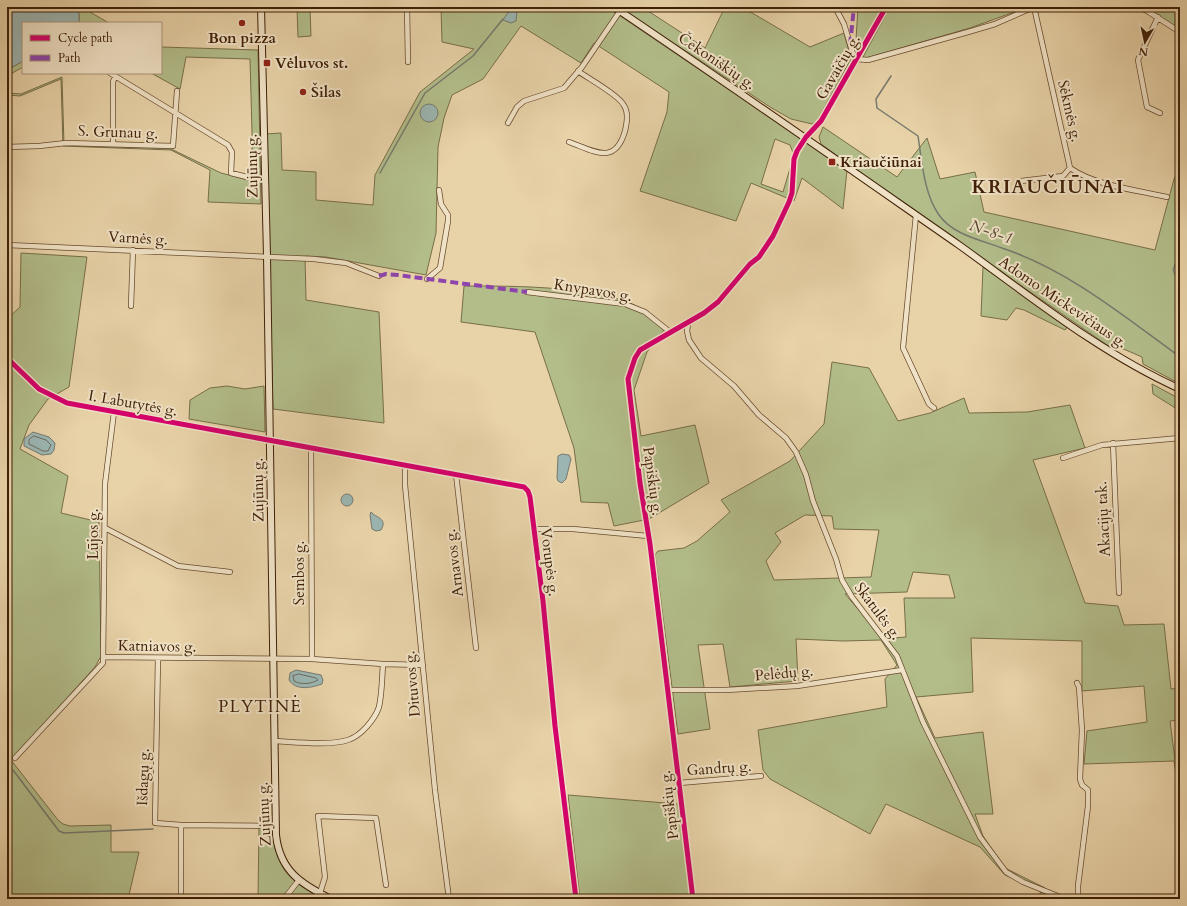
<svg xmlns="http://www.w3.org/2000/svg" width="1187" height="906" font-family="Cardo,serif">
	<rect width="100%" height="100%" fill="#e8d2a8"/>
	<filter id="stains"><feTurbulence type="fractalNoise" baseFrequency=".005" numOctaves="4"/><feColorMatrix values="0 0 0 0 .2 0 0 0 0 .09 0 0 0 0 .02 0 0 0 .5 -.17"/></filter>
	<radialGradient id="worn" r=".72"><stop offset=".6" stop-color="#630" stop-opacity="0"/><stop offset="1" stop-color="#630" stop-opacity=".3"/></radialGradient>
	<!-- green -->
	<path fill="#b2bd8a" stroke="#786e48" fill-rule="evenodd" d="M77,7H93L90,12L109,23H79V14Z
		M441,7H607L847,170L843,209L802,178L794,201L751,183L736,221L640,191L667,112L669,92L594,43L581,63L521,26L483,79L452,95L444,118L438,147L436,233L426,275L326,257L305,256L306,300L379,312L384,423L273,409L266,134L281,133L282,170L316,172V200L373,205L375,175L420,92L474,49L442,42ZM775,139L790,145L794,155L783,192L761,184Z
		M626,7H642L705,48L725,7H742L810,47L844,33L851,59L817,121L812,124L791,119L770,107L624,10Z
		M858,7H882L861,46L858,45L856,40Z
		M890,7H1028L970,28L866,58L863,57Z
		M1133,7H1180V35L1154,17Z
		M297,9H310L311,36L298,37Z
		M161,47L258,50L261,204L208,202L210,170L171,150L63,146L61,79L20,96L7,95V89L9,93L21,94L62,77L64,145L166,148L171,149L221,173L252,181V131L250,59L186,57L180,89L151,73H161Z
		M23,61V67L7,76V70Z
		M823,127L897,177L927,138L940,179L975,172L984,212L1155,250L1174,179L1180,168V384L1143,364L1142,357L1119,347L1113,349L933,225L821,144L819,137Z
		M21,253L87,257L69,387L48,399L29,425L20,449L68,476L61,513L99,522L101,656L95,667L11,760L58,820L63,824L70,826L111,825V852H139L128,899H7V319L20,307Z
		M983,267L1068,326L1065,330L1024,310L1016,308L1007,320L981,316Z
		M464,286C511,286 609,285 647,312C654,316 659,324 664,330L647,352L634,390L641,436L695,425L709,483L649,519L614,526L608,503L581,502L574,448L535,332L461,322Z
		M832,362L869,368L898,421L930,413L964,398L969,413L1027,412L1070,405L1085,448L1033,460L1085,603L1118,606L1124,625L1164,624L1171,689L1180,688V720L1170,721L1175,760L1180,761V859L1177,781L1174,761L1084,764L1087,731L1147,722L1144,686L1082,691V641L971,638L973,692L916,697L935,738L983,732L993,814H975L983,836L1005,868L1045,888L1044,895L1056,899H1038L1041,891L1005,875L980,847L886,804L870,834L770,779L763,770L758,730L887,707L885,679L897,665L881,640L843,641L796,639L798,681L730,687L723,644L698,645L710,729L678,734L655,555L658,551L684,548L697,541L730,512L721,500L790,461L824,424ZM805,515L832,516L834,529L879,530L871,577L774,580L766,561L781,542L775,533ZM913,572L949,575L955,598H904L906,637L884,639L845,594L907,592Z
		M1152,384L1180,399V441H1176L1177,409L1153,394Z
		M227,386L245,389L264,386L265,432L189,419L190,400L210,388Z
		M568,795L678,804L690,899H580Z
		M274,827C274,867 289,882 324,899H258L259,828Z"/>
	<!-- water -->
	<path fill="#9bb5b2" stroke="#76796e" d="M10,7H77L79,14V23H23V61L7,70V15Z
		M514,7L517,10L516,21L511,23L503,20L511,8Z
		M420 113a9 9 0 1 1 18 0a9 9 0 1 1-18 0Z
		M1180,263V285L1177,287L1176,286L1177,280L1173,270L1175,264Z
		M33,432L49,437L55,443L54,450L51,454L42,455L24,446V439Z
		M562,454L569,455L571,459L566,479L562,483L558,481L557,478L558,456Z
		M341 500a6 6 0 1 1 12 0a6 6 0 1 1-12 0Z
		M371,512C376,518 388,518 381,530L376,531L372,529L370,515Z
		M296,670L321,675L323,680L322,684C311,688 296,691 289,680L290,673Z"/>
	<g fill="none" stroke-linecap="round" stroke-linejoin="round">
		<!-- shore -->
		<path stroke="#6d6a5c" stroke-width="1" d="M34,436L46,440L51,445L48,451H43L29,444V440Z
			M299,674L316,678L318,680C311,684 301,685 294,681L293,676Z"/>
		<!-- stream -->
		<path stroke="#76796e" stroke-width="1.5" d="M891,76L876,99L877,108L918,136C922,162 924,194 939,215C953,235 981,240 1002,248C1068,270 1124,316 1180,357
			M380,173L425,93L473,56L503,19
			M7,429C14,441 12,453 7,466
			M13,770L59,831L64,833L153,829"/>
		<defs>
			<path id="street" d="M407,7L408,62
				M835,7L844,24L853,54L856,59
				M1141,7L1180,32
				M1158,17L1138,60L1147,107L1160,113
				M856,59L868,60L968,32L995,24L1034,7
				M110,73L228,145L232,152L231,173L247,177L265,179
				M508,123L517,107L524,101L564,88L582,67L620,11
				M569,142C594,151 615,166 625,131C627,122 629,112 623,104C617,94 589,79 578,71
				M113,144V82L115,76
				M7,147L39,146L66,143L173,146L177,91
				M1070,168C1096,186 1137,190 1167,197
				M1021,181L1063,176L1070,168L1034,7
				M916,215L903,348L929,404L934,408
				M7,245L314,259L346,263L379,276
				M427,279L440,268L448,221V215L441,204L439,190
				M527,292L625,304L645,312L670,332
				M131,306L133,250
				M688,324L687,331L689,340L701,358L734,386L759,415L786,438L796,452L806,475L813,501L836,559L842,580L852,597L897,656L923,722L980,837L1006,872L1023,882L1065,899
				M7,358L39,389L67,403L524,487L528,491L530,497L543,601L555,726L576,899
				M1113,443L1119,593
				M311,448L312,659
				M1063,458L1102,445L1180,438
				M405,466V485L435,790L449,899
				M456,474L476,648
				M105,528L178,566L230,572
				M534,529H573L648,536
				M104,657L312,659L383,664L423,665
				M158,658L155,823L181,825L276,826
				M1077,683L1079,687L1082,730L1080,779L1082,785L1088,790V806L1078,886V899
				M668,690H726L797,686L902,670
				M274,741C294,742 330,746 348,740C361,736 375,719 379,707C382,694 382,678 383,664
				M15,758L103,663L105,484L114,412
				M679,783L761,776
				M320,893L325,877L318,816L376,818L386,885
				M181,897V825
				M284,899L299,880
				M693,899L650,544L640,483L628,379L635,358L640,350L704,313L718,302L750,264L759,257L773,236L789,202L792,193L794,159L797,151L806,137L821,121L886,7"/>
			<path id="secondary" d="M261,7L267,256L276,835C280,871 301,884 331,899
				M614,7C730,85 844,165 959,245C1030,296 1100,353 1180,389"/>
		</defs>
		<!-- street casing -->
		<use href="#street" stroke="#694c2f" stroke-width="6"/>
		<!-- secondary casing -->
		<use href="#secondary" stroke="#3f2007" stroke-width="8"/>
		<!-- street -->
		<use href="#street" stroke="#f0e2c6" stroke-width="4.5"/>
		<!-- secondary -->
		<use href="#secondary" stroke="#f0e2c6" stroke-width="6"/>
		<!-- quiet -->
		<path stroke="#8e44ad" stroke-width="4" stroke-dasharray="8 4" stroke-linecap="butt" d="M850,45L854,7
			M379,276L386,274L398,275L527,292"/>
		<defs>
			<path id="cycleway" d="M7,358L39,389L67,403L524,487L528,491L530,497L543,601L555,726L576,899
				M693,899L650,544L640,483L628,379L635,358L640,350L704,313L718,302L750,264L759,257L773,236L789,202L792,193L794,159L797,151L806,137L821,121L886,7"/>
		</defs>
		<!-- cycleway casing -->
		<use href="#cycleway" stroke="#f0e2c6" stroke-width="8"/>
		<!-- cycleway -->
		<use href="#cycleway" stroke="#d6006c" stroke-width="5"/>
	</g>
	<!-- markers -->
	<g fill="#8f2418" stroke="#f0e2c6" stroke-width="1.5">
		<circle cx="242" cy="23" r="4"/>
		<rect x="263" y="59" width="8" height="8" rx="2"/>
		<circle cx="303" cy="92" r="4"/>
		<rect x="828" y="158" width="8" height="8" rx="2"/>
	</g>
	<g text-anchor="middle" dominant-baseline="central" stroke-width="4" stroke-linejoin="round" paint-order="stroke">
		<!-- poi labels -->
		<g font-size="15" font-weight="bold" fill="#3f2007" stroke="#f0e2c6" text-anchor="start">
			<text x="242" y="38" text-anchor="middle">Bon pizza</text>
			<text x="275" y="63">Vėluvos st.</text>
			<text x="311" y="92">Šilas</text>
			<text x="840" y="162">Kriaučiūnai</text>
		</g>
		<!-- street labels -->
		<g font-size="15" fill="#3f2007" stroke="#f0e2c6">
			<text transform="translate(717 61) rotate(34)">Čekoniškių g.</text>
			<text transform="translate(838 67) rotate(-60)">Gavaičių g.</text>
			<text transform="translate(1070 111) rotate(77)">Sėkmės g.</text>
			<text transform="translate(118 132) rotate(2)">S. Grunau g.</text>
			<text transform="translate(252 166) rotate(-91)">Zujūnų g.</text>
			<text transform="translate(138 238) rotate(3)">Varnės g.</text>
			<text transform="translate(593 290) rotate(9)">Knypavos g.</text>
			<text transform="translate(1063 302) rotate(34)">Adomo Mickevičiaus g.</text>
			<text transform="translate(133 403) rotate(10)">I. Labutytės g.</text>
			<text transform="translate(653 481) rotate(82)">Papiškių g.</text>
			<text transform="translate(258 490) rotate(-91)">Zujūnų g.</text>
			<text transform="translate(1103 519) rotate(-93)">Akacijų tak.</text>
			<text transform="translate(93 534) rotate(-90)">Lūjos g.</text>
			<text transform="translate(550 562) rotate(83)">Vorupės g.</text>
			<text transform="translate(454 563) rotate(-97)">Arnavos g.</text>
			<text transform="translate(299 573) rotate(-90)">Sembos g.</text>
			<text transform="translate(878 611) rotate(53)">Skatulės g.</text>
			<text transform="translate(157 646) rotate(1)">Katniavos g.</text>
			<text transform="translate(784 673) rotate(-5)">Pelėdų g.</text>
			<text transform="translate(412 684) rotate(-95)">Dituvos g.</text>
			<text transform="translate(719 768) rotate(-4)">Gandrų g.</text>
			<text transform="translate(143 777) rotate(-88)">Išdagų g.</text>
			<text transform="translate(669 805) rotate(-97)">Papiškių g.</text>
			<text transform="translate(264 814) rotate(-93)">Zujūnų g.</text>
		</g>
		<!-- water labels -->
		<g font-size="16" font-style="italic" fill="#564532" stroke="#f0e2c6">
			<text transform="translate(991 232) rotate(19)">N-8-1</text>
		</g>
		<!-- quarter labels -->
		<g font-size="17" letter-spacing="1" fill="#3f2007" stroke="#f0e2c6">
			<text x="260" y="706">PLYTINĖ</text>
		</g>
		<!-- district labels -->
		<g font-size="19" font-weight="bold" letter-spacing="1" fill="#3f2007" stroke="#f0e2c6">
			<text x="1048" y="187">KRIAUČIŪNAI</text>
		</g>
	</g>
	<!-- margin -->
	<rect width="1187" height="906" fill="none" stroke="#e8d2a8" stroke-width="24"/>
	<rect x="8" y="8" width="1171" height="890" fill="none" stroke="#3f2007" stroke-width="2"/>
	<rect x="12" y="12" width="1163" height="882" fill="none" stroke="#3f2007"/>
	<!-- legend -->
	<rect x="22" y="22" width="140" height="52" fill="#f0e2c6" stroke="#a9947a"/>
	<rect x="30" y="35" width="20" height="6" fill="#d6006c" stroke="#a9947a"/>
	<text x="58" y="42" font-size="12" fill="#3f2007">Cycle path</text>
	<rect x="30" y="55" width="20" height="6" fill="#8e44ad" stroke="#a9947a"/>
	<text x="58" y="62" font-size="12" fill="#3f2007">Path</text>
	<!-- north arrow -->
	<g transform="translate(1145 42) rotate(189)" stroke="#f0e2c6" stroke-width="3" paint-order="stroke">
	<path d="M0-3L7 15L0 10L-7 15Z" fill="#3f2007"/>
	<text y="-6" font-size="11" font-weight="bold" text-anchor="middle" fill="#3f2007">N</text>
	</g>
	<rect width="100%" height="100%" filter="url(#stains)"/>
	<rect width="100%" height="100%" fill="url(#worn)"/>
</svg>
